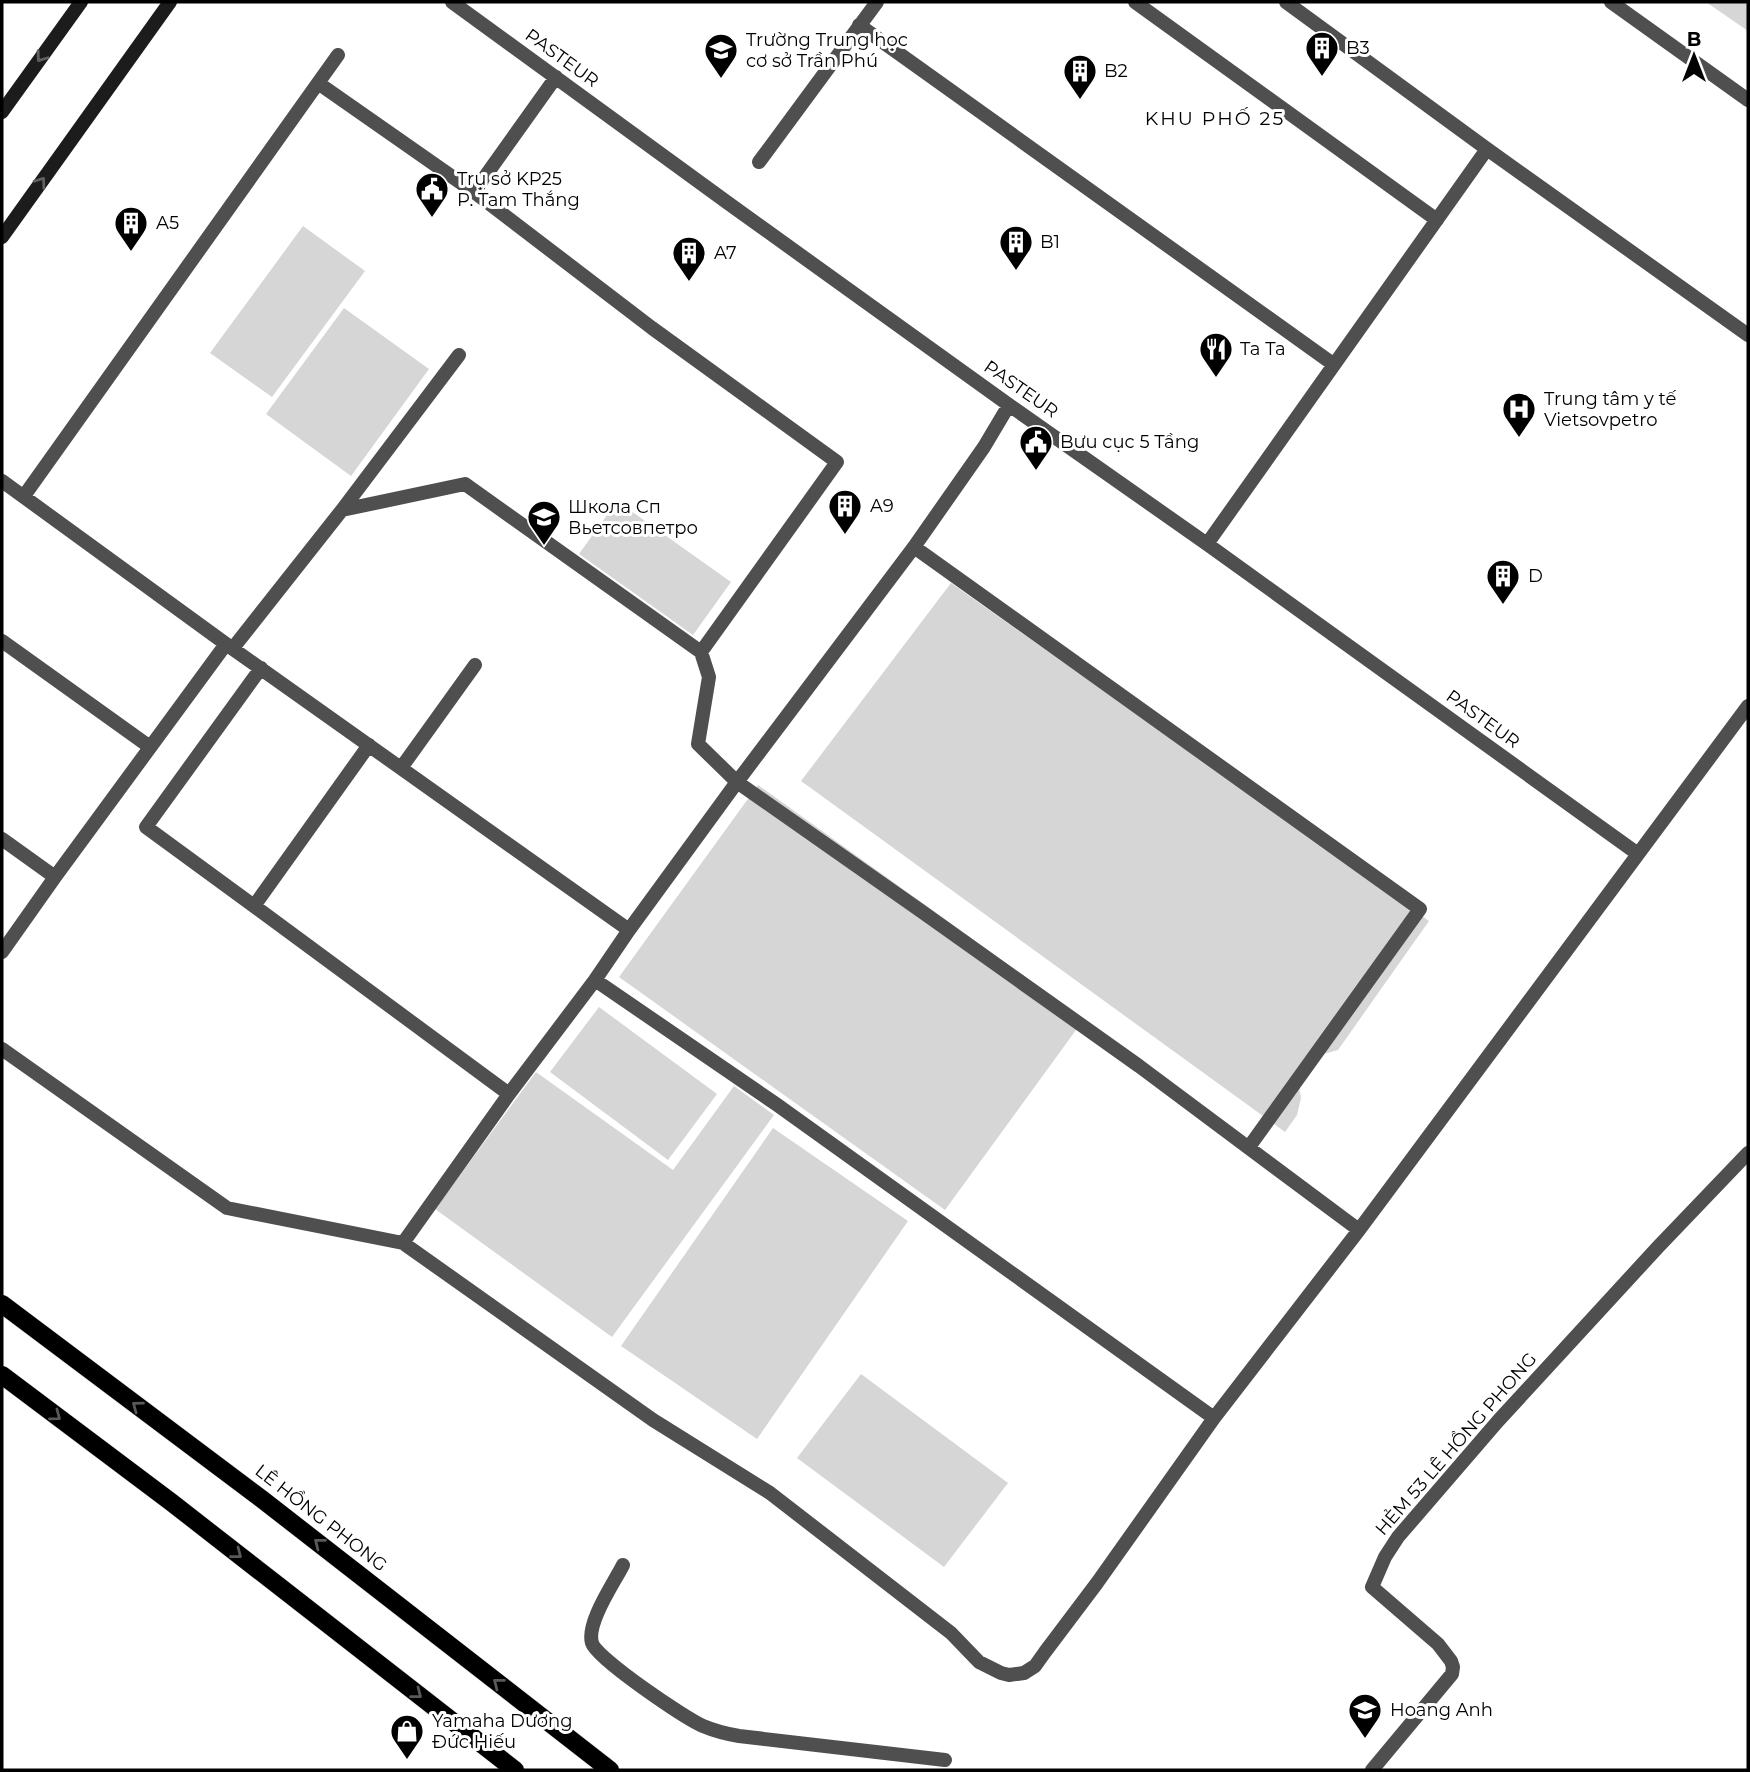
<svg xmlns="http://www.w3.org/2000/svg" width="1750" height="1772" font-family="Montserrat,sans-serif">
	<rect width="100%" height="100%" fill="#fff"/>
	<!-- green -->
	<path fill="#d6d6d6" d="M1706,2H1748V31Z
		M303,226L365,271L272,397L210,353Z
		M344,308L429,369L351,476L266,414Z
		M617,501L731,582L693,635L579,554Z
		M951,583L1429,921L1338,1050L1313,1057L1299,1087L1301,1098L1297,1115L1285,1132L801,781Z
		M758,785L1084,1019L945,1210L619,977Z
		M599,1007L717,1094L668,1160L550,1072Z
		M536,1072L673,1170L734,1086L774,1115L612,1337L435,1209Z
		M773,1128L908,1221L757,1439L621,1346Z
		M861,1374L1008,1483L944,1567L797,1458Z"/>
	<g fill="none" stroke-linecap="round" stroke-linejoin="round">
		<defs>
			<path id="primary" d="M2,1304L263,1500L610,1770
				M2,1375L171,1502L515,1770"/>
		</defs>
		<!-- primary casing -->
		<use href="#primary" stroke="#dbdbdb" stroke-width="19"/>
		<!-- street -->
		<path stroke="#4f4f4f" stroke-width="14" d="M452,2L728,203L1009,405L1207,544L1638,854
			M1135,2L1437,220
			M1286,2L1487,149L1748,335
			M1611,2L1748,100
			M859,25L1333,364
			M338,55L318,83L474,192L652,328L837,462L701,652L709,677L698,744L737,782L921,911L1139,1066L1359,1230
			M759,162L877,2
			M474,192L556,77
			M2,481L226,644L629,930
			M24,496L318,83
			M342,510L465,484L701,652
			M1207,544L1487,149
			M914,547L1420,909L1249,1147
			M2,641L150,747
			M233,648L342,510L459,355
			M261,668L146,827L254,906L369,745
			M401,768L475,665
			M2,839L55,877
			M254,906L509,1094
			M2,952L55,877L226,644
			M595,980L776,1104L1214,1418
			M2,1049L227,1208L403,1243L653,1420L770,1493L951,1633L979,1662L1001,1673L1009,1675L1024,1673L1035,1666L1045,1652L1097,1583L1214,1418L1359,1230L1748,706
			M403,1243L509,1094L595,980L629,930L737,782L914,547L984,447L1009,405
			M623,1565C614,1583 586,1623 592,1643C597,1659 685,1718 703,1726C715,1731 727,1734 739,1736L945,1760
			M1372,1770L1452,1674L1453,1667L1451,1661L1438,1644L1372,1587L1385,1557L1398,1537L1498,1421L1658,1247L1748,1153"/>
		<!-- secondary -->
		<path stroke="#1c1c1c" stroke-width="14" d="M2,112L81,2
			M2,237L170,2"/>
		<!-- primary -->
		<use href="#primary" stroke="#000" stroke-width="18"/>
	</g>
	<!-- one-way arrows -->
	<defs><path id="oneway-chevron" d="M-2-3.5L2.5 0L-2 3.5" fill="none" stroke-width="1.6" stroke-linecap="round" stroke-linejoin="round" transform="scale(1.75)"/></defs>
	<g stroke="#606060">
		<use href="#oneway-chevron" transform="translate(41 57) rotate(126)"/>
		<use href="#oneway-chevron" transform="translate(41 182) rotate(-54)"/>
	</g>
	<g stroke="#595959">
		<use href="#oneway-chevron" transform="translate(137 1406) rotate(-143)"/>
		<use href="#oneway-chevron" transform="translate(56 1416) rotate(37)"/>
		<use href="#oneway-chevron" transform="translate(319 1543) rotate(-142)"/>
		<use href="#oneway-chevron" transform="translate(237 1554) rotate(38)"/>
		<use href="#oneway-chevron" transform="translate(498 1683) rotate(-142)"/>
		<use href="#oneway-chevron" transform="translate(417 1694) rotate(38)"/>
	</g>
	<!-- icons -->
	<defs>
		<symbol id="building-pin" viewBox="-11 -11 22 30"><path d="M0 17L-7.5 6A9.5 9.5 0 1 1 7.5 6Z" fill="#000" stroke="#fff"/><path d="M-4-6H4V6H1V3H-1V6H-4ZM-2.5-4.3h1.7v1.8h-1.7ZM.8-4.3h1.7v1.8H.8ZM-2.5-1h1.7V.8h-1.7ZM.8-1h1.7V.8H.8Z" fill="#fff"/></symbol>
		<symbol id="school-pin" viewBox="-11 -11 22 30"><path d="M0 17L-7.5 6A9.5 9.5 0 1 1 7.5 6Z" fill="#000" stroke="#fff"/><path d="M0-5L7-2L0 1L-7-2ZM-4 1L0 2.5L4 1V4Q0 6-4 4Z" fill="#fff"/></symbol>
		<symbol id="civic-pin" viewBox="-11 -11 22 30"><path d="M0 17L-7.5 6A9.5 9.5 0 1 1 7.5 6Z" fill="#000" stroke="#fff"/><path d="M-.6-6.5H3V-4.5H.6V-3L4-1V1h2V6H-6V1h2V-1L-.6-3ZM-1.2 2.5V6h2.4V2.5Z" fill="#fff"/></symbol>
		<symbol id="restaurant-pin" viewBox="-11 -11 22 30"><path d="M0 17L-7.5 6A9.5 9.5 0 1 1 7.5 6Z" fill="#000" stroke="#fff"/><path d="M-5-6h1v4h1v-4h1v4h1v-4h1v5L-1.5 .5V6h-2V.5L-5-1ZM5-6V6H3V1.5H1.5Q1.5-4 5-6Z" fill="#fff"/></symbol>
		<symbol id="hospital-pin" viewBox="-11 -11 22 30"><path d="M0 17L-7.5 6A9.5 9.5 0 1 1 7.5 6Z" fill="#000" stroke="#fff"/><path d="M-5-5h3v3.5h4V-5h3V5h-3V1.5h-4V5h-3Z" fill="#fff"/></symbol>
		<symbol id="shop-pin" viewBox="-11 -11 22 30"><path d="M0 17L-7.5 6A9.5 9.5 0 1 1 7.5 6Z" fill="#000" stroke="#fff"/><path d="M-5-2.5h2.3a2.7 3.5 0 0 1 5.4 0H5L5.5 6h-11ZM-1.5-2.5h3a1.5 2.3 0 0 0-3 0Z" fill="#fff"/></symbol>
	</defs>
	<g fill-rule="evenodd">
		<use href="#building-pin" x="1303" y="29" width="38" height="52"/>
		<use href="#school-pin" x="702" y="31" width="38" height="52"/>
		<use href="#building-pin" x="1061" y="52" width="38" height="52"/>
		<use href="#civic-pin" x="413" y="170" width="38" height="52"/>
		<use href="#building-pin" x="112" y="204" width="38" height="52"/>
		<use href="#building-pin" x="997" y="223" width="38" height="52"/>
		<use href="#building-pin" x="670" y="234" width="38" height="52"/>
		<use href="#restaurant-pin" x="1197" y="330" width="38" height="52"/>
		<use href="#hospital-pin" x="1500" y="390" width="38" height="52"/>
		<use href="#civic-pin" x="1017" y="423" width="38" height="52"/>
		<use href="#building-pin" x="826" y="487" width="38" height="52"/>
		<use href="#school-pin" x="525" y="498" width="38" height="52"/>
		<use href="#building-pin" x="1484" y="557" width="38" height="52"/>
		<use href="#school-pin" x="1346" y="1691" width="38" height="52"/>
		<use href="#shop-pin" x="388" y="1712" width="38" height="52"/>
	</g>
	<g text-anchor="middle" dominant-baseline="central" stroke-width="6" stroke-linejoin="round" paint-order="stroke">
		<!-- poi labels -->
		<g font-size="18" fill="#000" stroke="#fff" text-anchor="start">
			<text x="746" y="40">Trường Trung học<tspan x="746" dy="21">cơ sở Trần Phú</tspan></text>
			<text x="1346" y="48">B3</text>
			<text x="1104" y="71">B2</text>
			<text x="457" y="179">Trụ sở KP25<tspan x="457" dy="21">P. Tam Thắng</tspan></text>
			<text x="156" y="223">A5</text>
			<text x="1040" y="242">B1</text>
			<text x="714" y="253">A7</text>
			<text x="1240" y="349">Ta Ta</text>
			<text x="1544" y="399">Trung tâm y tế<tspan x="1544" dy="21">Vietsovpetro</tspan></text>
			<text x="1060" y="442">Bưu cục 5 Tầng</text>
			<text x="870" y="506">A9</text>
			<text x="568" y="507">Школа Сп<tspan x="568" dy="21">Вьетсовпетро</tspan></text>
			<text x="1528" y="576">D</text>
			<text x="1390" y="1710">Hoang Anh</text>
			<text x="432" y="1721">Yamaha Dương<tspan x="432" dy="21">Đức Hiếu</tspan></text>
		</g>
		<!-- street labels -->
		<g font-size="18" fill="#000" stroke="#fff">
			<text transform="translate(562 58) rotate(36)">PASTEUR</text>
			<text transform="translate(1021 389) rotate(35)">PASTEUR</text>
			<text transform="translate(1483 719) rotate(36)">PASTEUR</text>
			<text transform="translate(1456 1444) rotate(-49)">HẺM 53 LÊ HỒNG PHONG</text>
			<text transform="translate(321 1518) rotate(38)">LÊ HỒNG PHONG</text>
		</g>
		<!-- neighbourhood labels -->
		<g font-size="19" letter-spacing="2" fill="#000" stroke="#fff">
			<text x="1215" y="118">KHU PHỐ 25</text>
		</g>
	</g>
	<!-- border -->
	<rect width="1750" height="1772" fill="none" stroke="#000000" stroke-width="7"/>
	<!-- north arrow -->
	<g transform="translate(1694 56)" stroke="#ffffff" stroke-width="5" paint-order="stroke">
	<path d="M0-5L12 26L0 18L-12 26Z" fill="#000000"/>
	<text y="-10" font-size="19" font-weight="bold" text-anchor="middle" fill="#000000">B</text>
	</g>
</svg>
